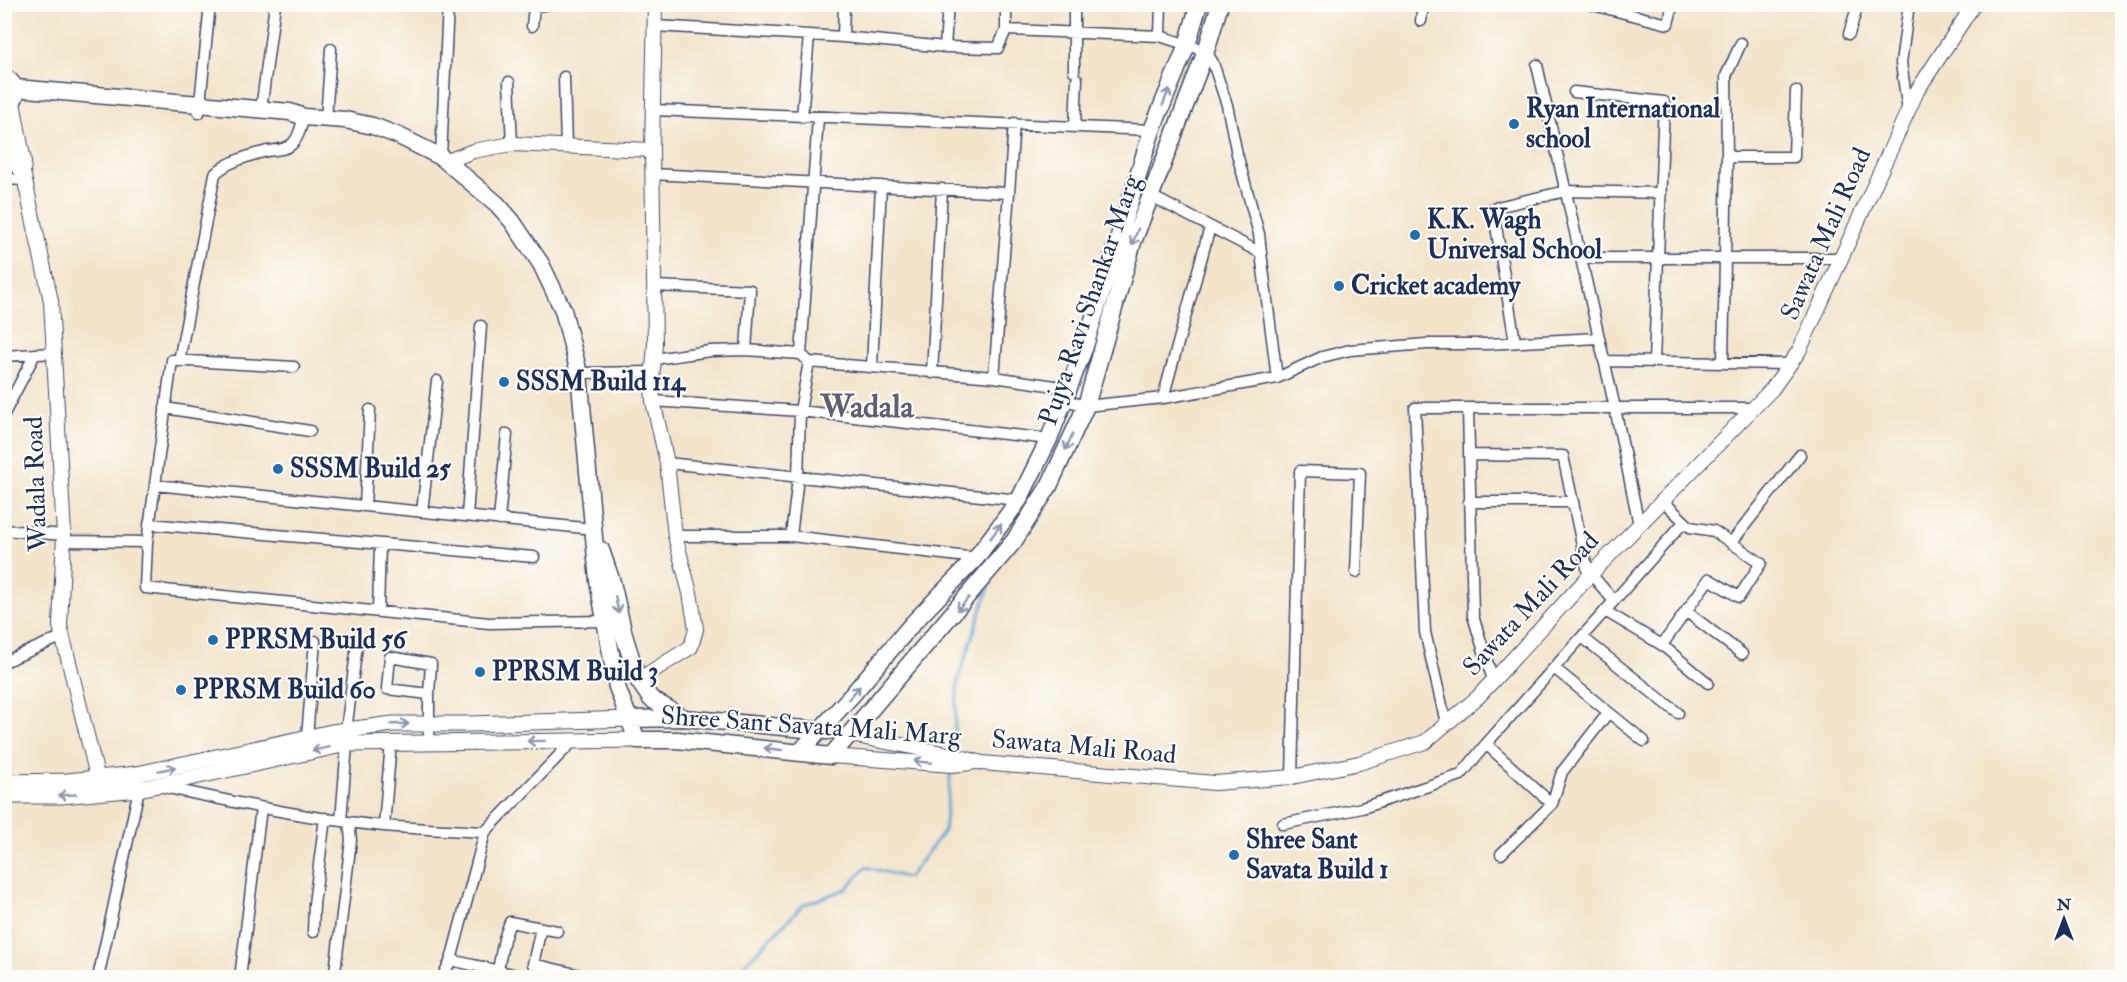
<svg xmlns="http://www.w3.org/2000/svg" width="2127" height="982" font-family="'IM FELL Double Pica',serif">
	<rect width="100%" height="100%" fill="#fdfcf7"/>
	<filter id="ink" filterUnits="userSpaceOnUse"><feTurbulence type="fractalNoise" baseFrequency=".0167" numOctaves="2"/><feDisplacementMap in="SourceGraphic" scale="12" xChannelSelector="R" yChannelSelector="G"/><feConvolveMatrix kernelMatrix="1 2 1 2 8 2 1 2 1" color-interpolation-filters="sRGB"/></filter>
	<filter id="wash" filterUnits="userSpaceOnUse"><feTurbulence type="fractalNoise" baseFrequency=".008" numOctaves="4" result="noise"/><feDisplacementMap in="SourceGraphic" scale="24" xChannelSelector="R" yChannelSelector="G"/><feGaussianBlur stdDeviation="1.35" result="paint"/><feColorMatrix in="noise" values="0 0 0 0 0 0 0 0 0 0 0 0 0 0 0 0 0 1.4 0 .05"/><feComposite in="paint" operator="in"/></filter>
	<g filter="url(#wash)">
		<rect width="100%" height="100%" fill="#f3e4ca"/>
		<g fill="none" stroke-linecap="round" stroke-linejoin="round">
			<!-- stream -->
			<path stroke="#5fa4d4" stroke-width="3" d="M953,751L958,680L992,578
				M731,978L803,905L846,889L866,867L908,878L944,831L951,770"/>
		</g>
	</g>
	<g filter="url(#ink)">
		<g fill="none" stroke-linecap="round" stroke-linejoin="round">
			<defs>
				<path id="minor" d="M1006,4V30
					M1589,4L1668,24L1673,4
					M1421,21L1423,4
					M532,26L534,7L549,4
					M655,26L843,37L844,4
					M1849,34L1858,4
					M1160,36L1161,4
					M843,37L945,47L948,4
					M945,47L998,48L1006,30L1160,36L1206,51L1213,63L1227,105L1237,154L1259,234L1261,253
					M1537,65L1615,408L1639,525
					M1074,71V4
					M564,77L566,147
					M509,82L512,144
					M1574,92L1664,102L1654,362
					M261,110L275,4
					M654,110L1152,130
					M1908,111L1901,63L1909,4
					M199,113L210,4
					M802,117L809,36
					M326,119L331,49
					M1075,126L1077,79
					M441,157L448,4
					M1727,157H1794L1796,91
					M652,174L1009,193L1014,123
					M4,179L25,180
					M1581,258H1841
					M654,286L750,290L746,350
					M1515,342L1493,208L1566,191L1661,193
					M801,354L809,362L994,377L1069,388
					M4,356L54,353
					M654,359L710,351L746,350L801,354L818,118
					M179,361L215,174C226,162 251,155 267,151C276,150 287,150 293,143C300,136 301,125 304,117
					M1604,361L1790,364
					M1723,361L1727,157L1726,76L1741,43
					M872,366L881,186
					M579,373L653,372
					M932,373L942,189
					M994,377L1009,193
					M1277,378L1322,357L1350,350L1427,344H1486L1599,338
					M1163,398L1210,227
					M1065,400L1086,406L1163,398L1277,378L1261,253L1151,196
					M653,401L800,411L1049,439
					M165,408L310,431
					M1468,408L1473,616L1493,680
					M4,414L35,354
					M1469,455L1563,456L1589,577
					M667,463L1019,500
					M155,485L172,360L294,367
					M1663,501L1690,527L1714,531L1761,563L1739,597L1709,579L1662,645L1605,611L1684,522
					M1469,502H1573
					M365,506L370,410
					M422,512L437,381
					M467,516L481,326
					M499,520L507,434
					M149,524L534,557
					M4,530L64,535
					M675,536H791L976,558
					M791,536L798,478L800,411L809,362
					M64,541L147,542L145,588L489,623L604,621
					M147,542L155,485L594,529
					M1731,543L1800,455
					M1591,574L1614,601
					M378,612L380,544
					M1687,612L1742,654
					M1582,637L1678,713
					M1662,645L1708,683
					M4,662L61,637
					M1554,668L1644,741
					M429,694L387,689L390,657L431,664L429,694V742
					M1446,723L1425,632L1415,408H1753
					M307,737L315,641
					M1292,777L1300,471L1360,473L1356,572
					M159,786C233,802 308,819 384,826C418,829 451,830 485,832
					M1552,804L1486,744L1605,611
					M341,821L347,744L346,731L357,645
					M1283,824L1362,808L1461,775L1486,744
					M384,826L391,742
					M1501,854L1552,804L1562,772L1608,713
					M541,928L533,964L593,978
					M313,932L314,904L325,818
					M498,970L504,939L510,922L557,931
					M335,972L351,840L349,822
					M98,978L139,789L138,784
					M240,978L261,808
					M442,978L451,960
					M530,978L451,960L485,832L573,741"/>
				<path id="tertiary" d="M13,102L24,162L23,172L51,301L64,535L60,626L100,788
					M4,132L16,165L23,172
					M445,162L473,151L512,144L652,150
					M638,680L691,647L696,629L690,593L675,536L667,463L653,401L652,381L655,344L652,150L655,4
					M850,735L953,755L982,763L1215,783L1292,777L1359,763L1425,742L1478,697L1591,574L1772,389L1799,351L1917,91L1974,4
					M831,756L952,765L971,763"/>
				<path id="secondary" d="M4,782L67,781L137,774L332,732L393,724H469L629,719
					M4,796H61L139,789L347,744L637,740"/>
				<path id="primary" d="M4,77C19,84 20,101 4,107
					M16,88L290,112L304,117L345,120L373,126L399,136L441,157L497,204L512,221L541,264L563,310L579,373L598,581L617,687L637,740H677L831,756L1014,541L1049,486L1086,406L1133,242L1206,51L1220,4
					M601,550L612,582L624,635L638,680L651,699L684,718L827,731
					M629,719L683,718
					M800,752L852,695L913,623L976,558L1019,500L1049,439L1085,346L1152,130L1187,45L1199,4"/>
			</defs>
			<!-- minor casing -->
			<use href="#minor" stroke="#3b4a6e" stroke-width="13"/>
			<!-- tertiary casing -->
			<use href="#tertiary" stroke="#3b4a6e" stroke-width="16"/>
			<!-- secondary casing -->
			<use href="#secondary" stroke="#3b4a6e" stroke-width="17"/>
			<!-- primary casing -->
			<use href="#primary" stroke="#3b4a6e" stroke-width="19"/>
			<!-- minor -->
			<use href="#minor" stroke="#fff" stroke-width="10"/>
			<!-- tertiary -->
			<use href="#tertiary" stroke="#fff" stroke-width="14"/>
			<!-- secondary -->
			<use href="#secondary" stroke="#fff" stroke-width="15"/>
			<!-- primary -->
			<use href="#primary" stroke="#fff" stroke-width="16"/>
		</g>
		<!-- one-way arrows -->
		<defs><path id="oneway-shaft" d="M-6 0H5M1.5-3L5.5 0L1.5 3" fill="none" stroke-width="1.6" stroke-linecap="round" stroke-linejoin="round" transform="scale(1.5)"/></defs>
		<g stroke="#8d97ae">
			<use href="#oneway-shaft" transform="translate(1166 97) rotate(-68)"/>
			<use href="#oneway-shaft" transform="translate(1135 237) rotate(111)"/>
			<use href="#oneway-shaft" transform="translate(1069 442) rotate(115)"/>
			<use href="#oneway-shaft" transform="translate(996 531) rotate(-53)"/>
			<use href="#oneway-shaft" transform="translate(963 604) rotate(131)"/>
			<use href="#oneway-shaft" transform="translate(617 605) rotate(78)"/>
			<use href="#oneway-shaft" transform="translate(854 693) rotate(-49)"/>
			<use href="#oneway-shaft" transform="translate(400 724) rotate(-2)"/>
			<use href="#oneway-shaft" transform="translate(536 741) rotate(179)"/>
			<use href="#oneway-shaft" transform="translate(321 749) rotate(167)"/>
			<use href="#oneway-shaft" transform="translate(773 749) rotate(-174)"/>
			<use href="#oneway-shaft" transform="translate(923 762) rotate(-175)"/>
			<use href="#oneway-shaft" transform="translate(167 769) rotate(-12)"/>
			<use href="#oneway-shaft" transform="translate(67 795) rotate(177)"/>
		</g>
	</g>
	<!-- markers -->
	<g fill="#1f6fb2" stroke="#fdfcf7" stroke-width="2">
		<circle cx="1514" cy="124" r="6"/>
		<circle cx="1415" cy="235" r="6"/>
		<circle cx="1339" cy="286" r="6"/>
		<circle cx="504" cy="382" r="6"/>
		<circle cx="278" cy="469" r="6"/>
		<circle cx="213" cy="640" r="6"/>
		<circle cx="480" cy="672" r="6"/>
		<circle cx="181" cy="690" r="6"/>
		<circle cx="1234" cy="855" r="6"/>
	</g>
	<g text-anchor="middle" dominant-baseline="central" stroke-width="4.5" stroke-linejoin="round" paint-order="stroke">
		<!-- poi labels -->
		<g font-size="26" font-weight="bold" fill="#1b2f5e" stroke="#fdfcf7" text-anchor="start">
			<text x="1526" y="109">Ryan International<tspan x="1526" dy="30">school</tspan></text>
			<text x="1427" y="220">K.K. Wagh<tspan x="1427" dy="30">Universal School</tspan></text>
			<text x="1351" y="286">Cricket academy</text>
			<text x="516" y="382">SSSM Build 114</text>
			<text x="290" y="469">SSSM Build 25</text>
			<text x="225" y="640">PPRSM Build 56</text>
			<text x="492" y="672">PPRSM Build 3</text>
			<text x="193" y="690">PPRSM Build 60</text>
			<text x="1246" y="840">Shree Sant<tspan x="1246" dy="30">Savata Build 1</tspan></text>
		</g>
		<!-- street labels -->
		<g font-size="26" fill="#1b2f5e" stroke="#fdfcf7">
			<text transform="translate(1826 234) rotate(-66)">Sawata Mali Road</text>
			<text transform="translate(1090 300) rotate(-71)">Pujya Ravi Shankar Marg</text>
			<text transform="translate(36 484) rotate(-92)">Wadala Road</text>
			<text transform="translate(1531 604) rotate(-47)">Sawata Mali Road</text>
			<text transform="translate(811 726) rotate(4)">Shree Sant Savata Mali Marg</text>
			<text transform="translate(1084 747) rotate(5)">Sawata Mali Road</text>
		</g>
		<!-- district labels -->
		<g font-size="32" font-weight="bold" fill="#5e5f71" stroke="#fdfcf7">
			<text x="867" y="407">Wadala</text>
		</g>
	</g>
	<!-- margin -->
	<rect width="2127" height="982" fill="none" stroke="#fdfcf7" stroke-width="24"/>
	<!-- north arrow -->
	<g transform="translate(2064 919)" stroke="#fdfcf7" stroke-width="4.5" paint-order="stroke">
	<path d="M0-4.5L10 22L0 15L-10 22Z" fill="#1b2f5e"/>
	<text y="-9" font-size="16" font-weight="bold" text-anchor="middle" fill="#1b2f5e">N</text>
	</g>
</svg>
